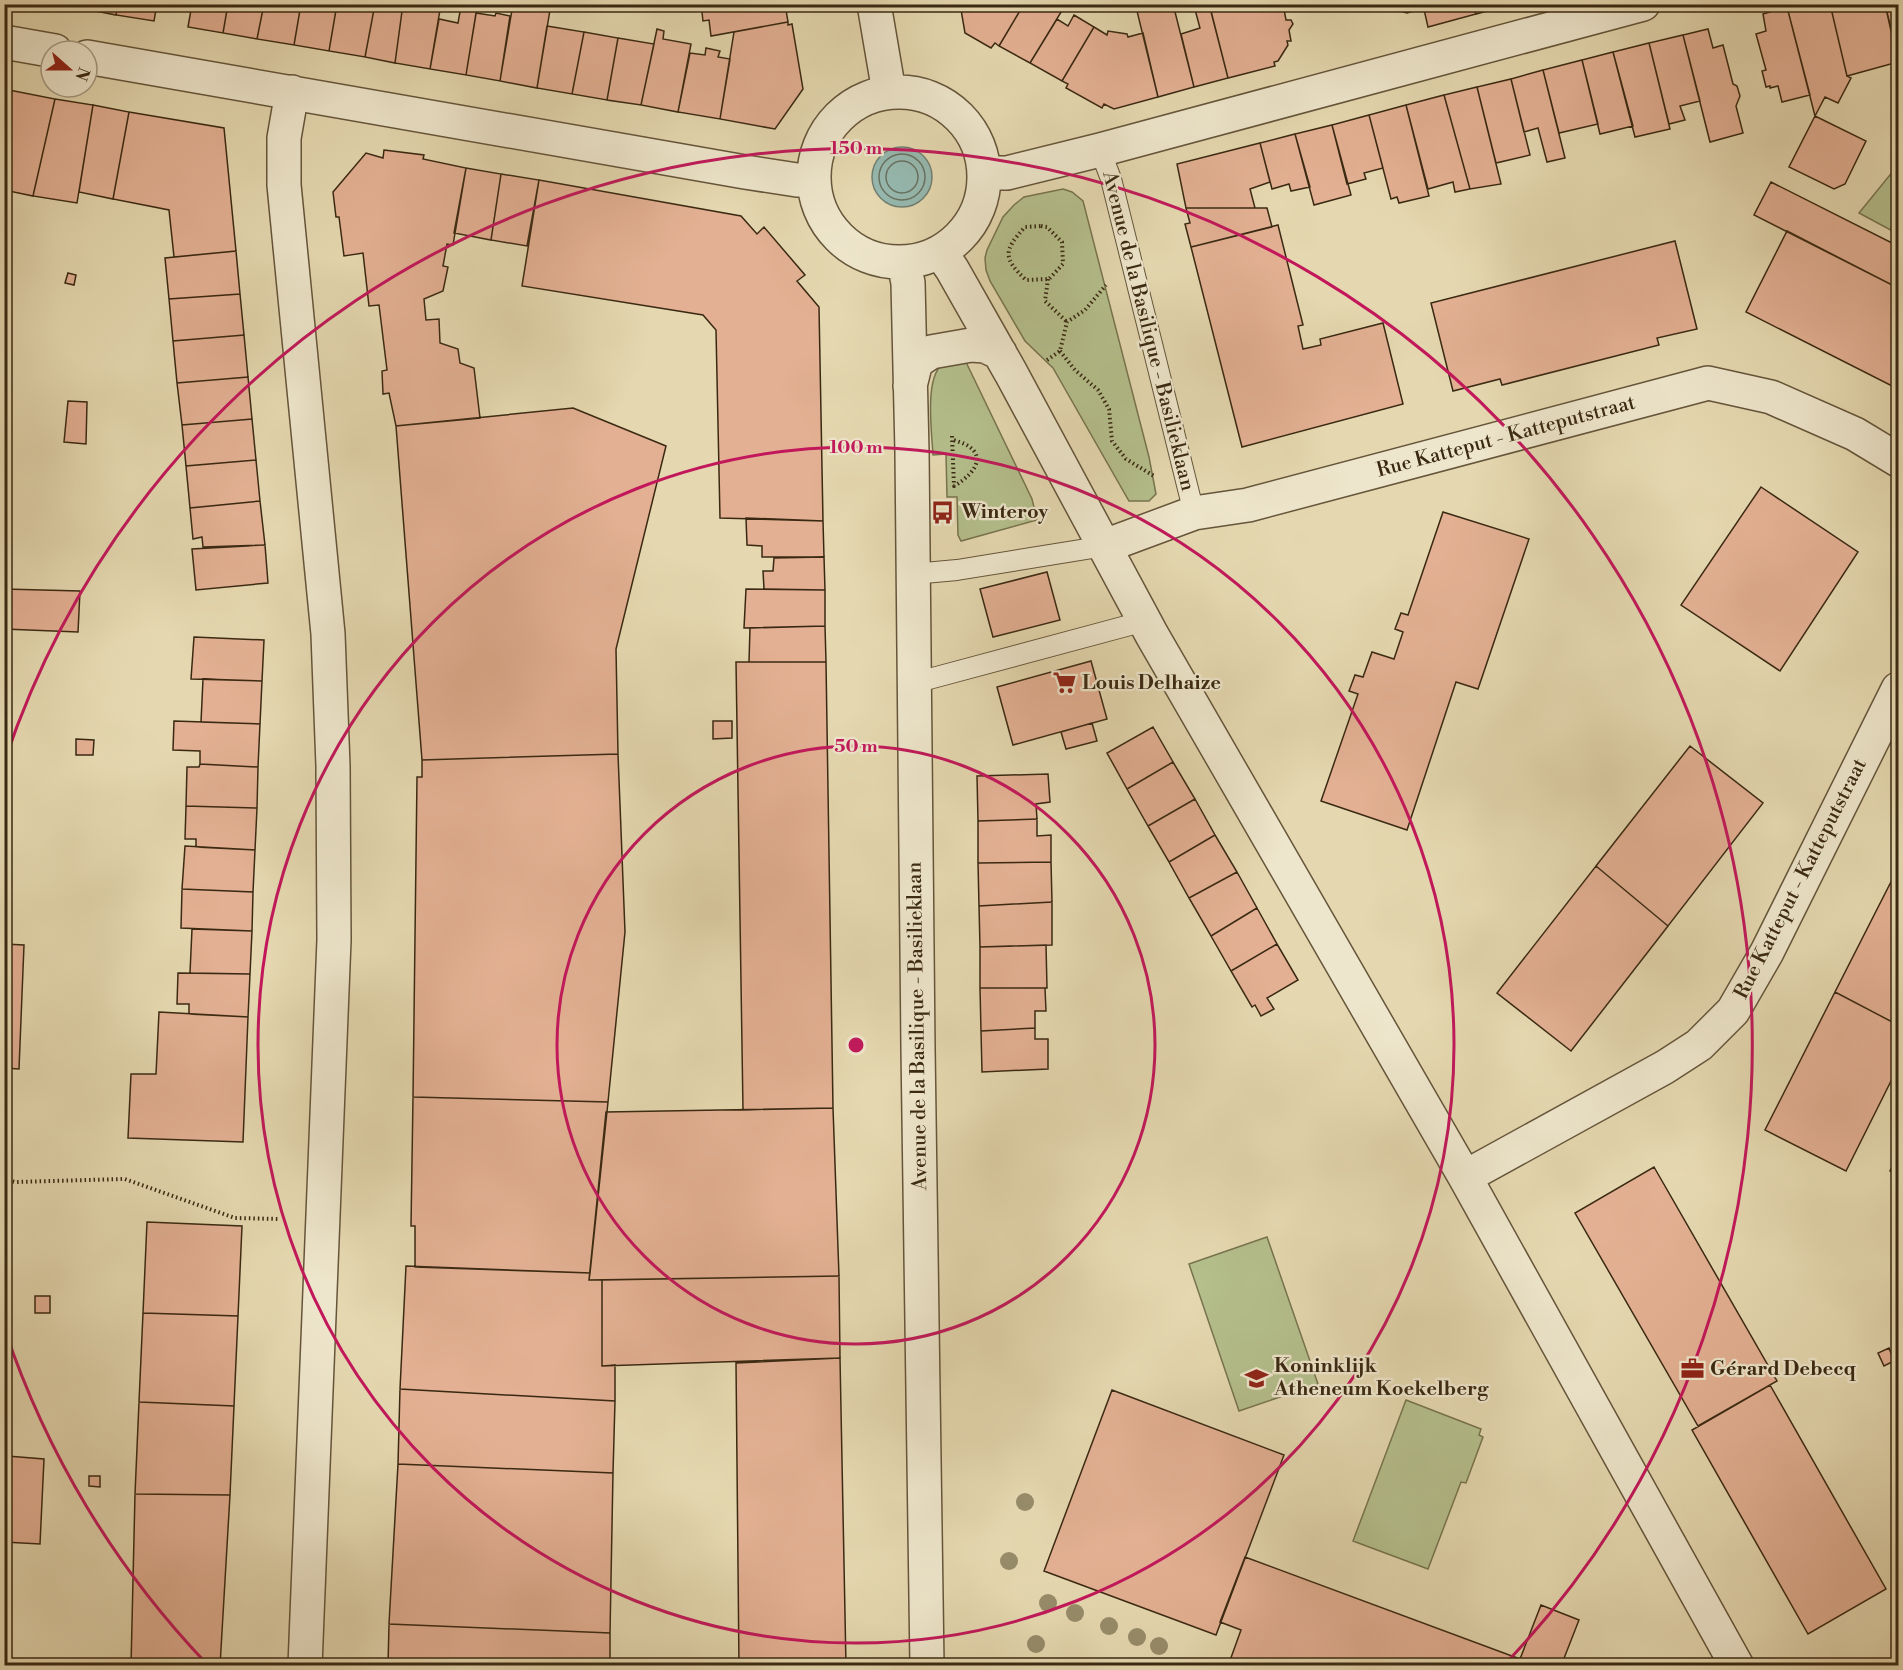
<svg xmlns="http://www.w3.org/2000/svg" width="1903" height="1670" font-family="'Libre Bodoni',serif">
	<rect width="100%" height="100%" fill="#e5d8b0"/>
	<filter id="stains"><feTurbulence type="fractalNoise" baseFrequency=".00333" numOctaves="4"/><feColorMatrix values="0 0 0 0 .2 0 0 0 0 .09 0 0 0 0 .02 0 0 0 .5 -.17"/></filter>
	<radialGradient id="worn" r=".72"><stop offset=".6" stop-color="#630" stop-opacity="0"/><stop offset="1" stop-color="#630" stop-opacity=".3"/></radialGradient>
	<!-- green -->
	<path fill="#b4bf8c" stroke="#77744f" stroke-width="1.5" d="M1898,165V234L1859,213Z
		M1063,189L1072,192L1083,201L1149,457L1156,494L1149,501H1129L1053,368L1025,341L990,281L986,270L985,258L987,250L1003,217L1014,205L1024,197Z
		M964,358L1032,499L1037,520L961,541L958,535L957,497H947L946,454L933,455C932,433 923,372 946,362C951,359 959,359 964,358Z
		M1267,1237L1318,1384L1239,1411L1189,1264Z
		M1406,1400L1481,1429L1479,1435L1483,1437L1466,1483L1461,1482L1428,1569L1353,1541Z"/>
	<!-- water -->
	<path fill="#96b9b0" stroke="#717f71" stroke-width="1.5" d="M872 177a30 30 0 1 1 60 0a30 30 0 1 1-60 0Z"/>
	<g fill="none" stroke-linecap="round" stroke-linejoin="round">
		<!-- shore -->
		<path stroke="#687161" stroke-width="1.5" d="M879 177a23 23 0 1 1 46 0a23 23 0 1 1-46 0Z
			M886 177a16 16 0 1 1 32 0a16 16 0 1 1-32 0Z"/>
	</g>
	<!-- building -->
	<path fill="#e3b093" stroke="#3a2912" stroke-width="1.5" d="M59,4H86L85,9Z
		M86,4H118L116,15L85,9Z
		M118,4H157L154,21L116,15Z
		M192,4H228L223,33L188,27Z
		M228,4H264L257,39L223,33Z
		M264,4H301L294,45L257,39Z
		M301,4H337L329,51L294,45Z
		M337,4H375L365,57L329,51Z
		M375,4H403L395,63L365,57Z
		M403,4H441L430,69L395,63Z
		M513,4H551L537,88L500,81Z
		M701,4H785L788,22L711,36L709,20L703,21Z
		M960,4H1024L999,46L995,43L991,48L965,33Z
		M1024,4H1066L1030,63L999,46Z
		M1144,4H1173L1194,87L1158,97L1136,7Z
		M1201,4H1209L1228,78L1194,87L1181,34L1200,28L1194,6Z
		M1217,4H1283L1286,20H1291L1293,24L1289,30L1291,41H1287L1288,45L1278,61L1274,62L1275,66L1228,78L1210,7Z
		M1391,4H1473L1476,14L1428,27L1423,5L1417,10L1407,13L1397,10Z
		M1473,4H1510V5L1476,14Z
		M1798,4H1830L1847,76L1851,78L1838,103L1825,97L1815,116L1787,7Z
		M1830,4H1885L1898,62L1847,76Z
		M1885,4H1898V57Z
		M461,6L477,8L466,75L430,69L439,19L458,23Z
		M1787,7L1810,95L1782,102L1778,86L1770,88V86L1766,87L1762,71L1766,70L1756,34L1766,31L1763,14Z
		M476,13L495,16L496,13L510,16L500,81L466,75Z
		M1074,15L1094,27L1062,81L1030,63L1057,19L1068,26Z
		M788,22V25L792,24L803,89L775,129L720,119L734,32Z
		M547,26L584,32L572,94L537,88Z
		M1094,27L1107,35L1108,31L1127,34L1128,37L1143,33L1158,97L1114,109L1104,104L1102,108L1066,88L1068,84L1062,81Z
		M657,29L664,31L663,39L691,44L678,112L641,105Z
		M1708,29L1713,48L1723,45L1733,84L1737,86L1740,96L1736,106L1743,133L1710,142L1683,35Z
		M584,32L618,38L607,100L572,94Z
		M1683,35L1700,101L1680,106L1685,120L1669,124L1649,43Z
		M618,38L654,44L641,105L607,100Z
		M1649,43L1670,129L1635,137L1613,52Z
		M706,48L720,51L718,57L730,59L720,119L678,112L690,53L705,55Z
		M1613,52L1633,126L1600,134L1582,60Z
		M1582,60L1598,124L1559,133L1543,70Z
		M1543,70L1565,158L1547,162L1538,128L1524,132L1511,79Z
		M1511,79L1530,155L1496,163L1477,87Z
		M1477,87L1501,184L1470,189L1444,95Z
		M4,90H9L4,116Z
		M9,90L55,99L33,196L4,190V116Z
		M1444,95L1470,189L1455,192L1453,182L1428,189L1406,105Z
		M55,99L93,105L77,203L33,196Z
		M93,105L129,112L113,199L79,192Z
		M1406,105L1429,196L1399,203L1397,197L1391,199L1369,115Z
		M129,112L224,128L236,251L174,257L169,210L113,199Z
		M1369,115L1383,168L1364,173L1366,179L1347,184L1332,125Z
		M1815,116L1866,141L1845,184L1834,189L1789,167Z
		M1332,125L1351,195L1314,205L1295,134Z
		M1295,134L1310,187L1291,191L1289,184L1272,189L1260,143Z
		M1260,143L1270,182L1250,189L1255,208H1186L1177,164Z
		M384,150L424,155L423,159L466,168L453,245L447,244L443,266L448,267L443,291L424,299L426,320L439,319L440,343L458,349L460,363L474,368L480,418L396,426L389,393L383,394L382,371L387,370L379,305L369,306L363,253L344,256L339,217H336L333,192L366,153L383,158Z
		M466,168L501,174L491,240L454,233Z
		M501,174L539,180L527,246L491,240Z
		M539,180L741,216L757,234L764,227L805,275L797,281L819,307L823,521L720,518L716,330L703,315L522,286Z
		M1771,182L1898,246V288L1754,215Z
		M1186,208H1267L1272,227L1191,247L1185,224L1190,223Z
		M1278,225L1303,325L1298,326L1303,349L1321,345L1320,339L1383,323L1403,404L1242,447L1191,247Z
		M1787,231L1898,288V389L1746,312Z
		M1675,241L1697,329L1657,338L1659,345L1502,385L1500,379L1453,391L1431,303Z
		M236,251L240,294L169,299L165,258Z
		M68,273L76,275L74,285L65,283Z
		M240,294L244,335L173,341L169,299Z
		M244,335L248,377L177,383L173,341Z
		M248,377L252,419L182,425L177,383Z
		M68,401L87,402L86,444L64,442Z
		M573,408L666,446L616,649L618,754L422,760L396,426Z
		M252,419L256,460L186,466L182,425Z
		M256,460L260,501L190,508L186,466Z
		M1761,487L1858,552L1780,671L1681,605Z
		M260,501L265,545L203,547L202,537L193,539L190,508Z
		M1443,512L1529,539L1478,689L1456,682L1407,830L1321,801L1358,694L1349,691L1355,675L1363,677L1372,652L1394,659L1403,632L1395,629L1401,613L1408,615Z
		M746,518L823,521L824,557H762V546L747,545Z
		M265,545L268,583L196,590L192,549Z
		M824,557L825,590L764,589L763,571H773L774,558Z
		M1047,572L1060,620L993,637L980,589Z
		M4,589L80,591L78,632L4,629Z
		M746,589L825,590V626L744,628Z
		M825,626L826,662H749L750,628Z
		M194,637L264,640L262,681L191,679Z
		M1091,661L1107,719L1013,745L997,687Z
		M736,662H826L833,1108L743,1110Z
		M203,679L262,681L260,724L201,722Z
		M174,721L260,724L258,767L200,764V751L173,750Z
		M713,721H732V738L713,739Z
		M1092,723L1097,741L1066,749L1061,732Z
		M1153,727L1173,762L1127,789L1107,753Z
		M76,739L94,740L93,755H76Z
		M1690,746L1763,803L1668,926L1596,866Z
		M618,754L625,932L608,1102L413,1097L417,777H422V760Z
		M1173,762L1195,799L1148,826L1127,789Z
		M200,764L258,767L257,808L186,806L187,767H199Z
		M1048,774L1050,802L1036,804L1037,819L978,821L977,776Z
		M1195,799L1215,835L1169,862L1148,826Z
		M186,806L257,808L255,850L196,847V839H185Z
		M1037,819V836L1051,835V862L978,863V821Z
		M1215,835L1237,872L1189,898L1169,862Z
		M185,846L255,850L253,892L182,889Z
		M1051,862L1052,902L979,906L978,863Z
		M1596,866L1668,926L1571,1051L1497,993Z
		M1898,868V1025L1835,992Z
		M1237,872L1257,908L1211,936L1189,898Z
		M182,889L253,892L252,931L181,928Z
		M1052,902V945L980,947L979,906Z
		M1257,908L1277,944L1231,971L1211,936Z
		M192,929L252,931L250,974L190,973Z
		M4,944L24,945L19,1069L4,1068Z
		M1277,944L1298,980L1267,998L1274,1009L1261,1016L1255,1005L1252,1007L1231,971Z
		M1046,945L1047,988H980V947Z
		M178,973L250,974L248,1017L189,1014V1004H177Z
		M980,988H1045L1046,1011H1035V1028L981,1031Z
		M1835,992L1898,1025V1067L1846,1171L1765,1130Z
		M159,1012L248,1017L243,1142L128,1138L131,1074H156Z
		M1035,1028V1039H1048V1069L982,1072L981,1031Z
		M413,1097L608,1102L590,1273L415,1267V1226H411Z
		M833,1108L839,1276L589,1280L606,1112Z
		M1898,1154V1175L1890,1171Z
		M1654,1167L1777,1381L1698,1426L1575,1213Z
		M147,1222L242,1226L238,1316L143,1313Z
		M406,1266L590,1273L589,1280H602V1366L615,1365V1401L400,1389Z
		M839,1276L840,1358L602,1366V1280Z
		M35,1296H50V1313H35Z
		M143,1313L238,1316L234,1406L139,1402Z
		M1889,1348L1894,1361L1884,1366L1878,1353Z
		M840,1358L846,1666H739L736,1363Z
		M1770,1385L1886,1589L1808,1634L1692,1430Z
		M400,1389L615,1401L613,1473L398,1464Z
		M1112,1390L1284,1455L1216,1635L1044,1571Z
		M139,1402L234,1406L230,1495L135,1494Z
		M7,1456L44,1459L40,1544L4,1542Z
		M398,1464L613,1473L610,1633L389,1624Z
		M89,1476H100V1487L89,1486Z
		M135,1494L230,1495L220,1666H131Z
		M1245,1557L1520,1659L1541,1605L1579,1620L1561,1666H1228L1241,1630L1220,1622Z
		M389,1624L610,1633V1666H388Z"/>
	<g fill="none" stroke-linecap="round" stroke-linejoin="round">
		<defs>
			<path id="service" d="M1100,150L1111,179L1194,513
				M913,574L957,570L1105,546
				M914,683L1145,621"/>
			<path id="minor" d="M874,4L889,92
				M4,42L55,51
				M87,57L745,172L797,180H813
				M292,92L284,138V185L328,634L333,766L334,940L305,1666
				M814 177a85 85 0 1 1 170 0a85 85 0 1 1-170 0Z
				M984,173H1007L1100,150L1643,4
				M940,252L952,269L1011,373L1152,635L1465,1177L1737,1666
				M904,263L908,283L912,452L918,1048L927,1666
				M910,386L916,362L931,352L971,345L985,346L1000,353
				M1105,546L1194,513L1248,505L1708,383L1771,397L1855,434L1898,460
				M1465,1177L1665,1067L1699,1045L1733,1011L1767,952L1898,689"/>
		</defs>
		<!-- service casing -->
		<use href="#service" stroke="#65553a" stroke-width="22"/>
		<!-- minor casing -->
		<use href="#minor" stroke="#65553a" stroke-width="36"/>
		<!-- path -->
		<path stroke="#3a2912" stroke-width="4" stroke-dasharray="1.5 3" stroke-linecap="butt" d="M1041,226L1047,227L1062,242L1063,264L1049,279L1026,280C1003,258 1003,251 1025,227Z
			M1048,279L1045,301L1067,322
			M1060,351L1075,370L1098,390L1109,409L1112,441L1126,459L1154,476
			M1047,360L1060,351L1067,322L1085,310L1106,285
			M952,436L954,486C980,471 989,449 953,440
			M4,1179L15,1182L125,1179L235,1218L280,1219"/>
		<!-- service -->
		<use href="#service" stroke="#eee6cc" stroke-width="20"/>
		<!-- minor -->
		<use href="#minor" stroke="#eee6cc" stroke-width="33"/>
	</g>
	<!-- trees -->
	<g fill="#978c6a">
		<circle cx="1025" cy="1502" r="9"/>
		<circle cx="1009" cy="1561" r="9"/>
		<circle cx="1048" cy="1603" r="9"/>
		<circle cx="1075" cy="1613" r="9"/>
		<circle cx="1109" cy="1626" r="9"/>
		<circle cx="1137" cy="1637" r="9"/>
		<circle cx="1036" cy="1644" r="9"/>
		<circle cx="1159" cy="1646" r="9"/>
	</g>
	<!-- distance rings -->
	<g fill="none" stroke="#c2185b" stroke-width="3">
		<circle cx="856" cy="1045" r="299"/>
		<circle cx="856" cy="1045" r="598"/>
		<path d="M205 1662A897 897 0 0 1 5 1330M5 760A897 897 0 1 1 1507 1662"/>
	</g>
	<!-- icons -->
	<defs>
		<symbol id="bus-bare" viewBox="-9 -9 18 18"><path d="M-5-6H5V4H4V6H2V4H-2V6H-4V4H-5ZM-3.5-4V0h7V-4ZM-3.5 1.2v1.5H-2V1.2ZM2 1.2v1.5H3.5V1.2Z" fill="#8f2418" stroke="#eee6cc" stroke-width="2.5" paint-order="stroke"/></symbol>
		<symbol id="supermarket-bare" viewBox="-9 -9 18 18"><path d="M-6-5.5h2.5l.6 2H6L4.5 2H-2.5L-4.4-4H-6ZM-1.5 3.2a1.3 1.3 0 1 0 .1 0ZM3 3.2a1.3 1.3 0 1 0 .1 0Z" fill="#8f2418" stroke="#eee6cc" stroke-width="2.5" paint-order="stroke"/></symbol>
		<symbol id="office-bare" viewBox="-9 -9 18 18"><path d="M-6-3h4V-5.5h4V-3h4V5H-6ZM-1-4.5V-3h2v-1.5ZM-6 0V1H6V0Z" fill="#8f2418" stroke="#eee6cc" stroke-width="2.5" paint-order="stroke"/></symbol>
		<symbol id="school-bare" viewBox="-9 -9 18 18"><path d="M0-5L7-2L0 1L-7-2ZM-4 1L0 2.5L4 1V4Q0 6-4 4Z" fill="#8f2418" stroke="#eee6cc" stroke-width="2.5" paint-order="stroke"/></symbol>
	</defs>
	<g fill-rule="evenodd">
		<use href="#bus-bare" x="926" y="496" width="33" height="33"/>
		<use href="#supermarket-bare" x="1048" y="666" width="33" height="33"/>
		<use href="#office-bare" x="1676" y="1352" width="33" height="33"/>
		<use href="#school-bare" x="1240" y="1362" width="33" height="33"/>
	</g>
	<g text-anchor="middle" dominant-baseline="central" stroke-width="4.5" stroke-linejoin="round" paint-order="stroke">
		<!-- street labels -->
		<g font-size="20" fill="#3a2912" stroke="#eee6cc">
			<text transform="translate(1148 331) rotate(76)">Avenue de la Basilique - Basilieklaan</text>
			<text transform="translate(1506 437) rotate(-15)">Rue Katteput - Katteputstraat</text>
			<text transform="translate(1801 879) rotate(-63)">Rue Katteput - Katteputstraat</text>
			<text transform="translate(918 1026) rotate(-91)">Avenue de la Basilique - Basilieklaan</text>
		</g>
		<!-- poi labels -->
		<g font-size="20" font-weight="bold" fill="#3a2912" stroke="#eee6cc" text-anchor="start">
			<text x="961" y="512">Winteroy</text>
			<text x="1082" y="683">Louis Delhaize</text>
			<text x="1274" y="1366">Koninklijk<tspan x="1274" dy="23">Atheneum Koekelberg</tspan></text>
			<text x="1710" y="1369">Gérard Debecq</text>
		</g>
	</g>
	<circle cx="856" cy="1045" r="9" fill="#c2185b" stroke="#eee6cc" stroke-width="3"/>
	<g font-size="18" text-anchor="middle" font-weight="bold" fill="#c2185b" stroke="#eee6cc" stroke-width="4.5" stroke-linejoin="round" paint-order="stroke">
		<text x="856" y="154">150 m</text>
		<text x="856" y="453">100 m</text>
		<text x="856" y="752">50 m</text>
	</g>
	<!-- margin -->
	<rect width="1903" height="1670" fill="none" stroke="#e5d8b0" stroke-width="24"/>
	<rect x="6" y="6" width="1891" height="1658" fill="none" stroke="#3a2912" stroke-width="3"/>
	<rect x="12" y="12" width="1879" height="1646" fill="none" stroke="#3a2912" stroke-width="1.5"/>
	<!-- north arrow -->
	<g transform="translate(69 69) rotate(111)"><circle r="28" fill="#eee6cc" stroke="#a69a82" stroke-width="1.5"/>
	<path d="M0-4.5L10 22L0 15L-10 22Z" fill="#8f2418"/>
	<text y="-9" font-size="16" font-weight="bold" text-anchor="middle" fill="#3a2912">N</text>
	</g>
	<rect width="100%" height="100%" filter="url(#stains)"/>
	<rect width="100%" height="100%" fill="url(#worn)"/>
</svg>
